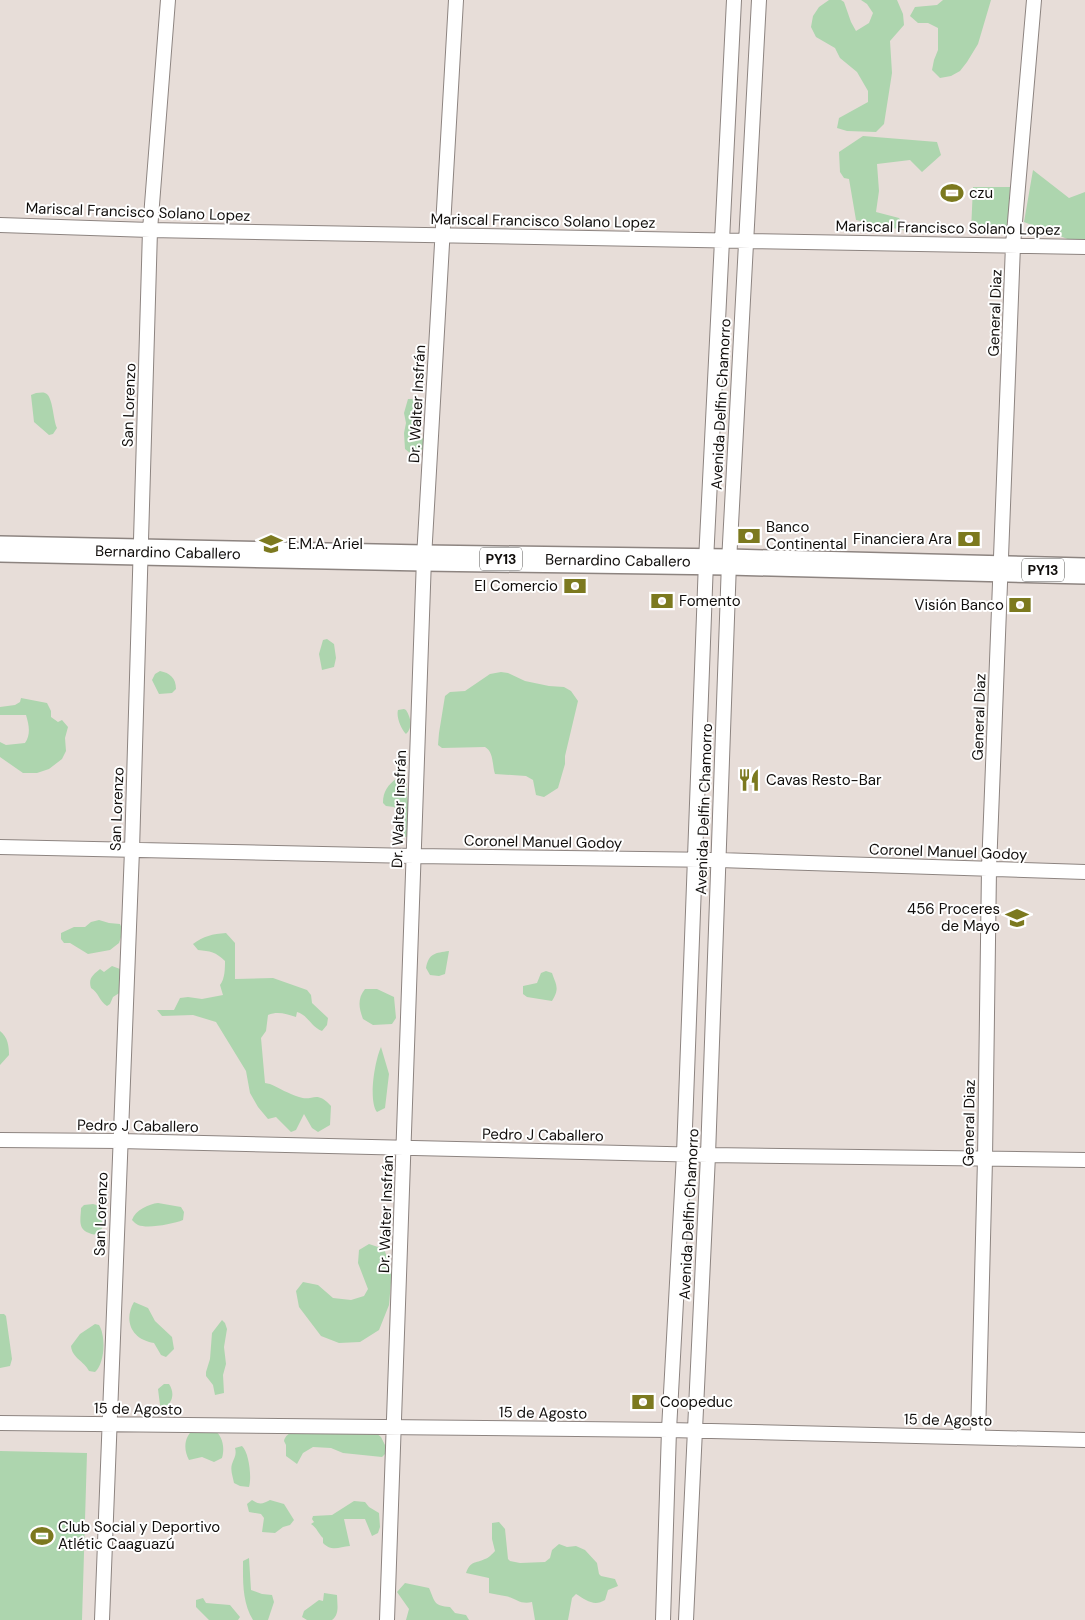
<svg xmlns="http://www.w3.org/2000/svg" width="1085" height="1620" font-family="'DM Sans',sans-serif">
	<rect width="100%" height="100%" fill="#e7ddd8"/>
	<!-- green -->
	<path fill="#add5ae" d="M829,0H841L844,2L851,22L856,31L869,23L873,13L867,4L861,0H897L903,14L904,25L890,41L892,73L884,124L876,132L847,131L837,128L839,118L868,102V91L857,72L840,58L835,48L816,37L811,27L813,16L819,7Z
		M943,0H991L978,44L967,62L960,71L951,76L940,78L932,70L934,60L938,50V28L928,23H918L910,16L915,7L937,5Z
		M863,136L937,142L941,155L922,172L910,160L877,164L879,191L876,212L899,218L907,231L856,220L849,179L844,178L840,172L839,152Z
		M1033,170L1069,198L1085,192V242L1070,240L1024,222Z
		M973,187H1010L1008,231H971Z
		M36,393C39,393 42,392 45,393C53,395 53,420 57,428L53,434L49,435L34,422L31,395Z
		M408,399H415L421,404L422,417L418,425L421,436L425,442L424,449L410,453L405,449L404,433L406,423L404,413Z
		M327,639L334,644L336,658L334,667L322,670L319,654L323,640Z
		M160,671C170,673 176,678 176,689L172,693L159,694L152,680L155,674Z
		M501,672L508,673L525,681L549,686L564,687L571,691L578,701L565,756V764L558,788L544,797L536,795L533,780L526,776L495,774C492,765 494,752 485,747L442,748L438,745L439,733L445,696L450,692L465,691L490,674Z
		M21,698L47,703L51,711V717L58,722L62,720L68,727L65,738L66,751L62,759L49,769L37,773H23L0,757V742L6,745L25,743C31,734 29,725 26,715H0V707L15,705L20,702Z
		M404,709L406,710C411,718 413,727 406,734C401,729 396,717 398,710Z
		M397,778L407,784C406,802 412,819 410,836L404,837L400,821L401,813L394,807L386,806L383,803C383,791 388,785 397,778Z
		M99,920L109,923L120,924L123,931L119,943L110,950L88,954L70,943H64L61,939V933L74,927H85L91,922Z
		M226,933L235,943V979L273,978L307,990L311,995L312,1003L328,1018L327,1025L322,1031C311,1027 308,1015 297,1012L296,1017C286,1014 278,1011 268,1015L266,1031L261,1038L265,1083L270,1084C279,1088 289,1094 299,1097C313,1102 316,1089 331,1106L330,1125L318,1132L312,1128L304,1114L296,1130L291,1132L276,1117L268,1119L258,1107L250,1093L246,1071L216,1022L193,1015L162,1016L157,1010H174L180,998L188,997L202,999L223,995L220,985C225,979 225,968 225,961C216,952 210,951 198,950L193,944C204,936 212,934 226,933Z
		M449,951L445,974L439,976L430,975L426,968C429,953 435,953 449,951Z
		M112,966L120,969L123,974L124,990L113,997L110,1004L107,1006C99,1001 99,993 91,988C88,978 93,975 100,969L104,972Z
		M546,971L552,973C556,985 560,988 552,1001L527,997L523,994V986L537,983L541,973Z
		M365,989H377L394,997L396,1018L392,1024L373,1025L363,1019C359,1008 357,999 365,989Z
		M0,1031C8,1037 9,1047 9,1055L0,1065Z
		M381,1047L389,1074L385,1108L377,1112C368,1100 375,1060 381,1047Z
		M158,1203L181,1207L184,1212L183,1220C173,1224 148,1229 138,1225C136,1224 134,1222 132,1220C135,1210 149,1204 158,1203Z
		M93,1204L100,1206L103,1226L100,1232C96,1235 93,1235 89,1233C77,1229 81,1218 81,1208L84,1205Z
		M369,1244L384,1249L392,1271L389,1305L379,1330L360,1342L339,1343L321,1336L299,1307L296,1291L303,1282L318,1285L333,1298L351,1300L364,1296L368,1289L358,1263L359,1250Z
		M134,1302L148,1308L155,1321L172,1337L174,1349L166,1357L161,1355L154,1343C132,1340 123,1321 134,1302Z
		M0,1314H4L6,1316L12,1359L10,1366L0,1368Z
		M222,1320L225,1323L227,1329L224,1347L226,1364L223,1375L224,1393L215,1395L213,1385L206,1376V1372L210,1359L212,1333Z
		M95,1324L99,1325C106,1336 105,1363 95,1372L89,1371C84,1361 72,1358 71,1346L80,1334Z
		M164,1384H169C175,1393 173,1403 163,1409L160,1405L158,1389Z
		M195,1428C200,1429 207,1428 212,1429C223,1434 225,1448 222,1458L214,1462L202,1457L189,1460C183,1449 184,1436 195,1428Z
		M308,1430L315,1434L325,1432L376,1433L381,1437L388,1451L382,1457L343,1453L331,1448L313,1447L303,1453L297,1464L286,1456V1445L284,1441C287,1430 298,1432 308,1430Z
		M242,1446C249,1452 252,1478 249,1487L240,1486L234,1483C233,1477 230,1470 232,1464C234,1458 237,1455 235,1448Z
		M0,1451L87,1453L82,1620H0Z
		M252,1500C260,1505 262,1504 270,1500L284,1504L294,1520L290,1525L283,1527L275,1533L262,1532L264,1518L261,1514L249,1512L247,1504Z
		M354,1501L365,1502L369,1507L379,1513L380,1527L378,1533L372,1536L365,1519H344L350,1546C339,1547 332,1552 323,1543V1538C318,1533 317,1528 311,1524L314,1522L312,1519L313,1516L332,1515Z
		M499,1522L505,1529L508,1559L510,1561L520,1563L545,1562L550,1558L552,1550L559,1544L567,1547L576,1546L585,1550L597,1563L599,1574L601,1576L615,1579L618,1586L608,1590L605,1600C594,1607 586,1600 576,1594L572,1598L568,1620H535L532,1602C520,1605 516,1598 505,1596C499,1595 494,1594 489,1593V1578L466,1573C471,1560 475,1564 485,1559C489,1558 492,1554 495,1551L492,1539V1523Z
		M249,1558L251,1590L262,1594L272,1595L274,1602L268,1620H253C242,1602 243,1581 243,1561Z
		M405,1583L429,1588C435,1602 434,1606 450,1607L455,1613L466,1615L469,1620H406L409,1609L397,1592Z
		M324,1593L337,1595C337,1604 340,1614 332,1620H307L302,1617L304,1611L319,1600L323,1601Z
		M203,1598L206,1603L230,1605L240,1617L238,1620H209L196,1607V1600Z"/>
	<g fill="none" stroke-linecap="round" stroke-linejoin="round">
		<defs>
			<path id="street" d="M0,225L150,230L1085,247
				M0,847L414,856L719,860L1085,872
				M0,1140L120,1141L708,1155L1085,1160
				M0,1423L669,1430L1085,1440
				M978,1437L985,1159L989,869L1013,245L1034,0
				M102,1620L132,850L150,230L168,0
				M387,1620L424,558L456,0
				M663,1620L669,1430L684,1154L706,561L734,0
				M686,1620L708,1155L729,562L759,0"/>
			<g id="highway">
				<path id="s1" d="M0,549L424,558L729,562L1085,571"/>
			</g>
		</defs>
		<!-- street casing -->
		<use href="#street" stroke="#8d8480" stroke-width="16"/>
		<!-- highway casing -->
		<use href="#highway" stroke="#8d8480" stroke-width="28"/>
		<!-- street -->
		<use href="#street" stroke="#fff" stroke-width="14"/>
		<!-- highway -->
		<use href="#highway" stroke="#fff" stroke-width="25"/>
	</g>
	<!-- icons -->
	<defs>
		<symbol id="stadium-bare" viewBox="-9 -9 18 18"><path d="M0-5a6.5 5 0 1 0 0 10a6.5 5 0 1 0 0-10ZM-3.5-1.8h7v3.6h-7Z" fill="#7c791f" stroke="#fff" stroke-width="2.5" paint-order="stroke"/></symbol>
		<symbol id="bank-bare" viewBox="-9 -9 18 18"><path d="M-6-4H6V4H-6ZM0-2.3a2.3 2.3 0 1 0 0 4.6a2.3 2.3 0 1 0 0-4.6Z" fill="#7c791f" stroke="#fff" stroke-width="2.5" paint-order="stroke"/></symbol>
		<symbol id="school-bare" viewBox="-9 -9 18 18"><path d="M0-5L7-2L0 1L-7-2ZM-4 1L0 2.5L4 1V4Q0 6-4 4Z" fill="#7c791f" stroke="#fff" stroke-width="2.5" paint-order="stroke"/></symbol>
		<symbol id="restaurant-bare" viewBox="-9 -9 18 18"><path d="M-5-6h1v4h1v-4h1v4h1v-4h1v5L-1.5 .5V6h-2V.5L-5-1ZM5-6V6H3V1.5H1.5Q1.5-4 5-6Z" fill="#7c791f" stroke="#fff" stroke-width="2.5" paint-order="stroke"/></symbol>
	</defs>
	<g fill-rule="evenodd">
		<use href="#stadium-bare" x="936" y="177" width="32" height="32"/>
		<use href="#bank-bare" x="733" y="520" width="32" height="32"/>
		<use href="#bank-bare" x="953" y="523" width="32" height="32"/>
		<use href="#school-bare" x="255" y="528" width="32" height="32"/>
		<use href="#bank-bare" x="559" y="570" width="32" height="32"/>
		<use href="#bank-bare" x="646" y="585" width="32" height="32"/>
		<use href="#bank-bare" x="1004" y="589" width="32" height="32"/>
		<use href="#restaurant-bare" x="733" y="764" width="32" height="32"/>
		<use href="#school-bare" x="1001" y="902" width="32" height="32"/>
		<use href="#bank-bare" x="627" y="1386" width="32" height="32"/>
		<use href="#stadium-bare" x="26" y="1520" width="32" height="32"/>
	</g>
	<g text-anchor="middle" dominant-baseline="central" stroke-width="4" stroke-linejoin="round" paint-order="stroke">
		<!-- shield labels -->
		<g fill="#fff" stroke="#585655" stroke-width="1">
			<rect x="480" y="547.5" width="42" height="23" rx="4"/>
			<rect x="1022" y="558.5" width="42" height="23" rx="4"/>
		</g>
		<g font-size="14" font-weight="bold" fill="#110e0c">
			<text x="501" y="559">PY13</text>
			<text x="1043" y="570">PY13</text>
		</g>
		<!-- poi labels -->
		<g font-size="15" fill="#110e0c" stroke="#fff" text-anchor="start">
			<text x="969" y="193">czu</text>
			<text x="766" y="527">Banco<tspan x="766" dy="17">Continental</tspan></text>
			<text x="952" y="539" text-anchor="end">Financiera Ara</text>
			<text x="288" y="544">E.M.A. Ariel</text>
			<text x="558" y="586" text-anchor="end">El Comercio</text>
			<text x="679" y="601">Fomento</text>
			<text x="1004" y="605" text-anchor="end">Visión Banco</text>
			<text x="766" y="780">Cavas Resto-Bar</text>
			<text x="1000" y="909" text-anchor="end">456 Proceres<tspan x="1000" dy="17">de Mayo</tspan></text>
			<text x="660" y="1402">Coopeduc</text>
			<text x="58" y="1527">Club Social y Deportivo<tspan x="58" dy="17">Atlétic Caaguazú</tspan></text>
		</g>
		<!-- street labels -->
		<g font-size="15" fill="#110e0c" stroke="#fff">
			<text transform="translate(138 212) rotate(2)">Mariscal Francisco Solano Lopez</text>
			<text transform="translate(543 221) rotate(1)">Mariscal Francisco Solano Lopez</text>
			<text transform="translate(948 228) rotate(1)">Mariscal Francisco Solano Lopez</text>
			<text transform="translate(995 313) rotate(-88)">General Diaz</text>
			<text transform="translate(417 404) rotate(-87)">Dr. Walter Insfrán</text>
			<text transform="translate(721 404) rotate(-87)">Avenida Delfin Chamorro</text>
			<text transform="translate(129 405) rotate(-88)">San Lorenzo</text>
			<text stroke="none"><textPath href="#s1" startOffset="168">Bernardino Caballero</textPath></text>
			<text stroke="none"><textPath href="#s1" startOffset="618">Bernardino Caballero</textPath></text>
			<text transform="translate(979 717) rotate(-88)">General Diaz</text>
			<text transform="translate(117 809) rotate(-88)">San Lorenzo</text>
			<text transform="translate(399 809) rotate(-88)">Dr. Walter Insfrán</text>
			<text transform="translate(704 809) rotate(-88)">Avenida Delfin Chamorro</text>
			<text transform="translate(543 842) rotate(1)">Coronel Manuel Godoy</text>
			<text transform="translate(948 852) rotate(2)">Coronel Manuel Godoy</text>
			<text transform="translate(969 1123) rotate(-89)">General Diaz</text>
			<text transform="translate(138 1126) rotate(1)">Pedro J Caballero</text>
			<text transform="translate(543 1135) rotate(1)">Pedro J Caballero</text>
			<text transform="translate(101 1214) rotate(-88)">San Lorenzo</text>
			<text transform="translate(386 1214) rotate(-88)">Dr. Walter Insfrán</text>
			<text transform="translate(689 1214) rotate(-87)">Avenida Delfin Chamorro</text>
			<text transform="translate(138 1409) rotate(1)">15 de Agosto</text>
			<text transform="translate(543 1413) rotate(1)">15 de Agosto</text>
			<text transform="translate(948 1420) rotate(1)">15 de Agosto</text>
		</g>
	</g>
</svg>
